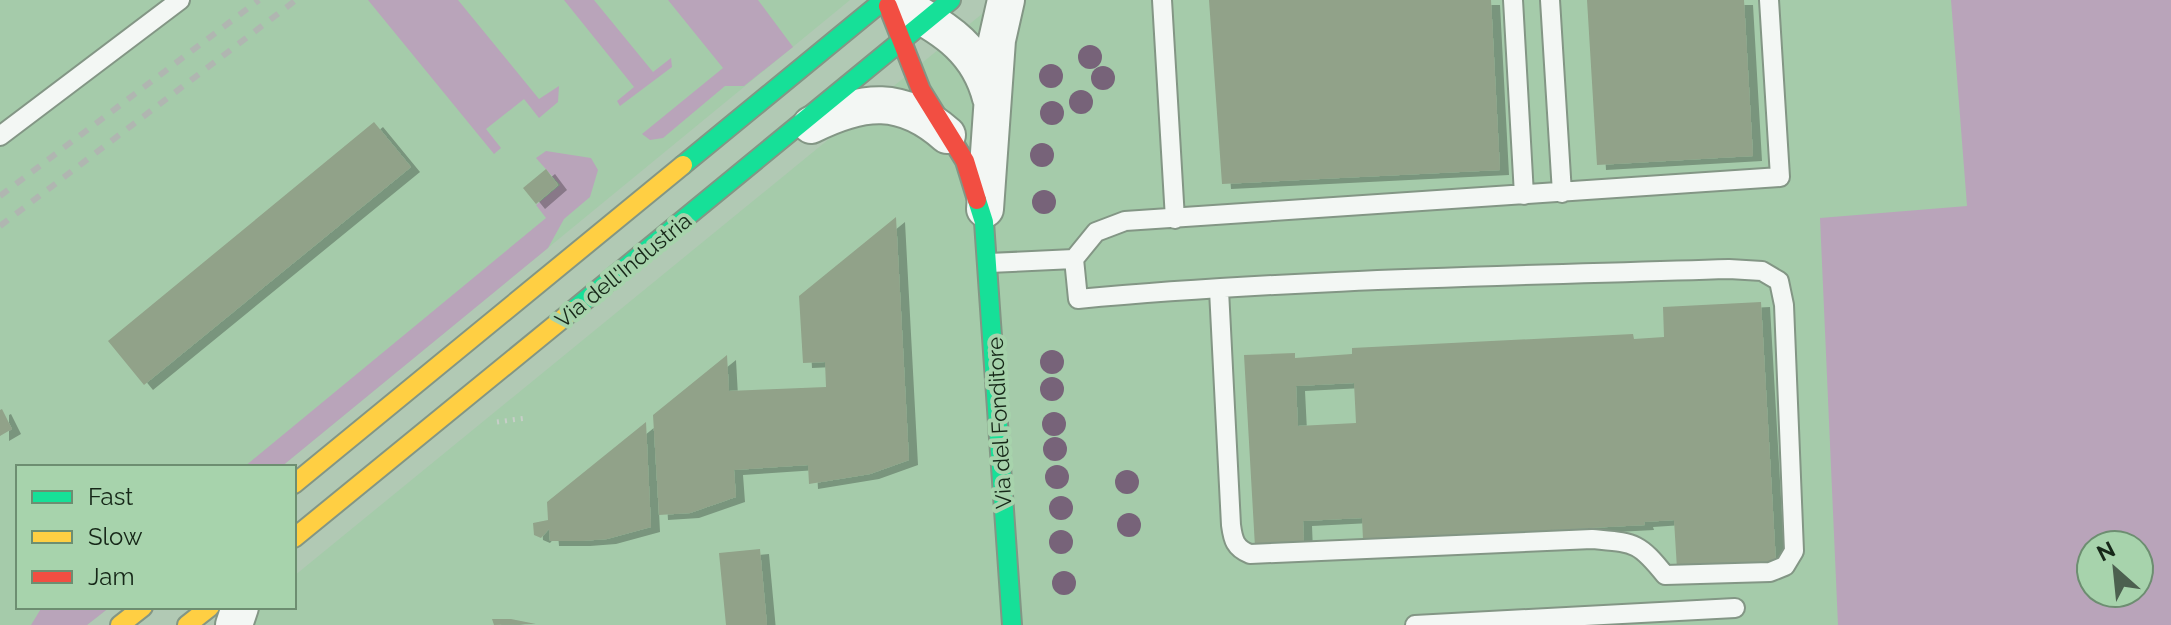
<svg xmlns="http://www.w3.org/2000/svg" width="2171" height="625" font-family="Raleway,sans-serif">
	<defs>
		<filter id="shadow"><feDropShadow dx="9" dy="5" stdDeviation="0" flood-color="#0004"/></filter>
	</defs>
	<rect width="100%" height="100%" fill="#b1c9b4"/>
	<!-- built -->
	<path fill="#a5cbaa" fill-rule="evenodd" d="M0,0H850L281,467H18V607H110L87,625H0Z
		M999,0H2171V625H234L256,607H294V576ZM2091,545H2139V593H2091Z"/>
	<!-- green -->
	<path fill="#b9a4ba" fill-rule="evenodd" d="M368,0H458L539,99L559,86L558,102L539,118L524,99L486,129L501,148L494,154Z
		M564,0H594L653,72L671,58L672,67L620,106L617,101L634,87Z
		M668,0H758L793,47L744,86H725L663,138L650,140L642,134L723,68Z
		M1951,0H2171V625H1838L1820,218L1967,206ZM2091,545H2139V593H2091Z
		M546,151L591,158L598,170L590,197L564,219L548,248L281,467H244L546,218L536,205L560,185L536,158Z
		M42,607H110L87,625H31Z"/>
	<!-- building -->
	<path fill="#91a289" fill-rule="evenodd" filter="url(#shadow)" d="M1209,0H1491L1500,170L1222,184Z
		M1587,0H1744L1753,156L1597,165Z
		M374,122L411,167L144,385L108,341Z
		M546,169L558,185L536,204L523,188Z
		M896,217L909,460L870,474L809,484L808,465L734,470L736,497L690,513L659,515L653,415L727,355L729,391L826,387L825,362L803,363L799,296Z
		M1761,302L1776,563L1677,569L1674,520L1644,522L1645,525L1363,540L1362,518L1303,521L1304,546L1255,547L1244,355L1295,353V358L1352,354V348L1633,334L1634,339L1664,337L1663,307ZM1354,383L1356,423L1298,426L1296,386Z
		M2,409L12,429L0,436V410Z
		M646,422L651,527L607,539L581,541H550L549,529L541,538L534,535L533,523L548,520L547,502Z
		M760,549L767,625H726L719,553Z
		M492,619H511L536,624L494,625Z"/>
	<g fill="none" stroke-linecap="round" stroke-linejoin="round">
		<defs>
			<path id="lane" d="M1162,0L1175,219
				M1513,0L1524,195
				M1550,0L1562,193
				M0,136L180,0
				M989,263L1074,259
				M1219,290L1231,525C1233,540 1235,548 1250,554L1592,539C1634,543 1638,541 1665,575L1770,572L1785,566L1794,551L1784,305L1779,281L1762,271L1729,269C1512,276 1294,279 1078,299L1074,259L1096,232L1125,221L1780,177L1769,0
				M1415,625L1735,608"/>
			<path id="street" d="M906,8C947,29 979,51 991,98
				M811,125C863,99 902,95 947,135
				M985,209L997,40L1006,0
				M234,625L240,607"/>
			<path id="fast" d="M683,165L884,0
				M977,200L984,222L1012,625
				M572,311L951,0"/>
			<path id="slow" d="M294,484L683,165
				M294,538L572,311
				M120,625L143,607
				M187,625L210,607"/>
			<path id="jam" d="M888,6L921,90L965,161L977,200"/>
		</defs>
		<!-- lane casing -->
		<use href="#lane" stroke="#839685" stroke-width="22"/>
		<!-- street casing -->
		<use href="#street" stroke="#839685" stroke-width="40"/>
		<!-- fast casing -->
		<use href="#fast" stroke="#839685" stroke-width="22"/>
		<!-- slow casing -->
		<use href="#slow" stroke="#839685" stroke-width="22"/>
		<!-- jam casing -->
		<use href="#jam" stroke="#839685" stroke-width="22"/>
		<!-- path -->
		<path stroke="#c7cec8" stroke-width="5" stroke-dasharray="2 6" stroke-linecap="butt" d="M497,422L526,418"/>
		<!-- lane -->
		<use href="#lane" stroke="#f3f7f4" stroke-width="18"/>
		<!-- street -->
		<use href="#street" stroke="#f3f7f4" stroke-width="36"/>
		<!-- fast -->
		<use href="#fast" stroke="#16e098" stroke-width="18"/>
		<!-- slow -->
		<use href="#slow" stroke="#ffcf43" stroke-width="18"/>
		<!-- jam -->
		<use href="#jam" stroke="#f24e42" stroke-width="18"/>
		<!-- rail -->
		<path stroke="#b0b6b1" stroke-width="6" stroke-dasharray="10 10" stroke-linecap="butt" d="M0,196L259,0
			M0,226L296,0"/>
	</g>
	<!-- trees -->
	<g fill="#776379">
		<circle cx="1090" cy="57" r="12"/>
		<circle cx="1051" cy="76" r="12"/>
		<circle cx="1103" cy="78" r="12"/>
		<circle cx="1081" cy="102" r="12"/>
		<circle cx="1052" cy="113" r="12"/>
		<circle cx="1042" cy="155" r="12"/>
		<circle cx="1044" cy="202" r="12"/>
		<circle cx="1052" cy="362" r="12"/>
		<circle cx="1052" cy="389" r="12"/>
		<circle cx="1054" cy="424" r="12"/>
		<circle cx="1055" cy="449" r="12"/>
		<circle cx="1057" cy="477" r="12"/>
		<circle cx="1127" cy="482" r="12"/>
		<circle cx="1061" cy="508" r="12"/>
		<circle cx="1129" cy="525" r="12"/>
		<circle cx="1061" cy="542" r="12"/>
		<circle cx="1064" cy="583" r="12"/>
	</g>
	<g text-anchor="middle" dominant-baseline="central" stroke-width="8" stroke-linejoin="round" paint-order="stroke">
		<!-- street labels -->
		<g font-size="22" fill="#162718" stroke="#a7d3ac">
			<text transform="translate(623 270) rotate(-39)">Via dell'Industria</text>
			<text transform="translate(999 423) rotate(-93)">Via del Fonditore</text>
		</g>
	</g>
	<!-- legend -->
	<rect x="16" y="465" width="280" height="144" fill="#a7d3ac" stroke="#6d8e71" stroke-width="2"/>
	<rect x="32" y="491" width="40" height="12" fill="#16e098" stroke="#6d8e71" stroke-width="2"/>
	<text x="88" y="505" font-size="24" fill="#162718">Fast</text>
	<rect x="32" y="531" width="40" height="12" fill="#ffcf43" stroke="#6d8e71" stroke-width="2"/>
	<text x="88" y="545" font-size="24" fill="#162718">Slow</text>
	<rect x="32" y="571" width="40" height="12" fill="#f24e42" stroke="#6d8e71" stroke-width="2"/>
	<text x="88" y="585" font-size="24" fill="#162718">Jam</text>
	<!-- north arrow -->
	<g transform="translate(2115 569) rotate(333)"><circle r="38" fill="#a7d3ac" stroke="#6d8e71" stroke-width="2"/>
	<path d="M0-6L14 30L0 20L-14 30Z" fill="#4c604f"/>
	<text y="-12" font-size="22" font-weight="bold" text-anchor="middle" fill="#162718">N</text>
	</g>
</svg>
